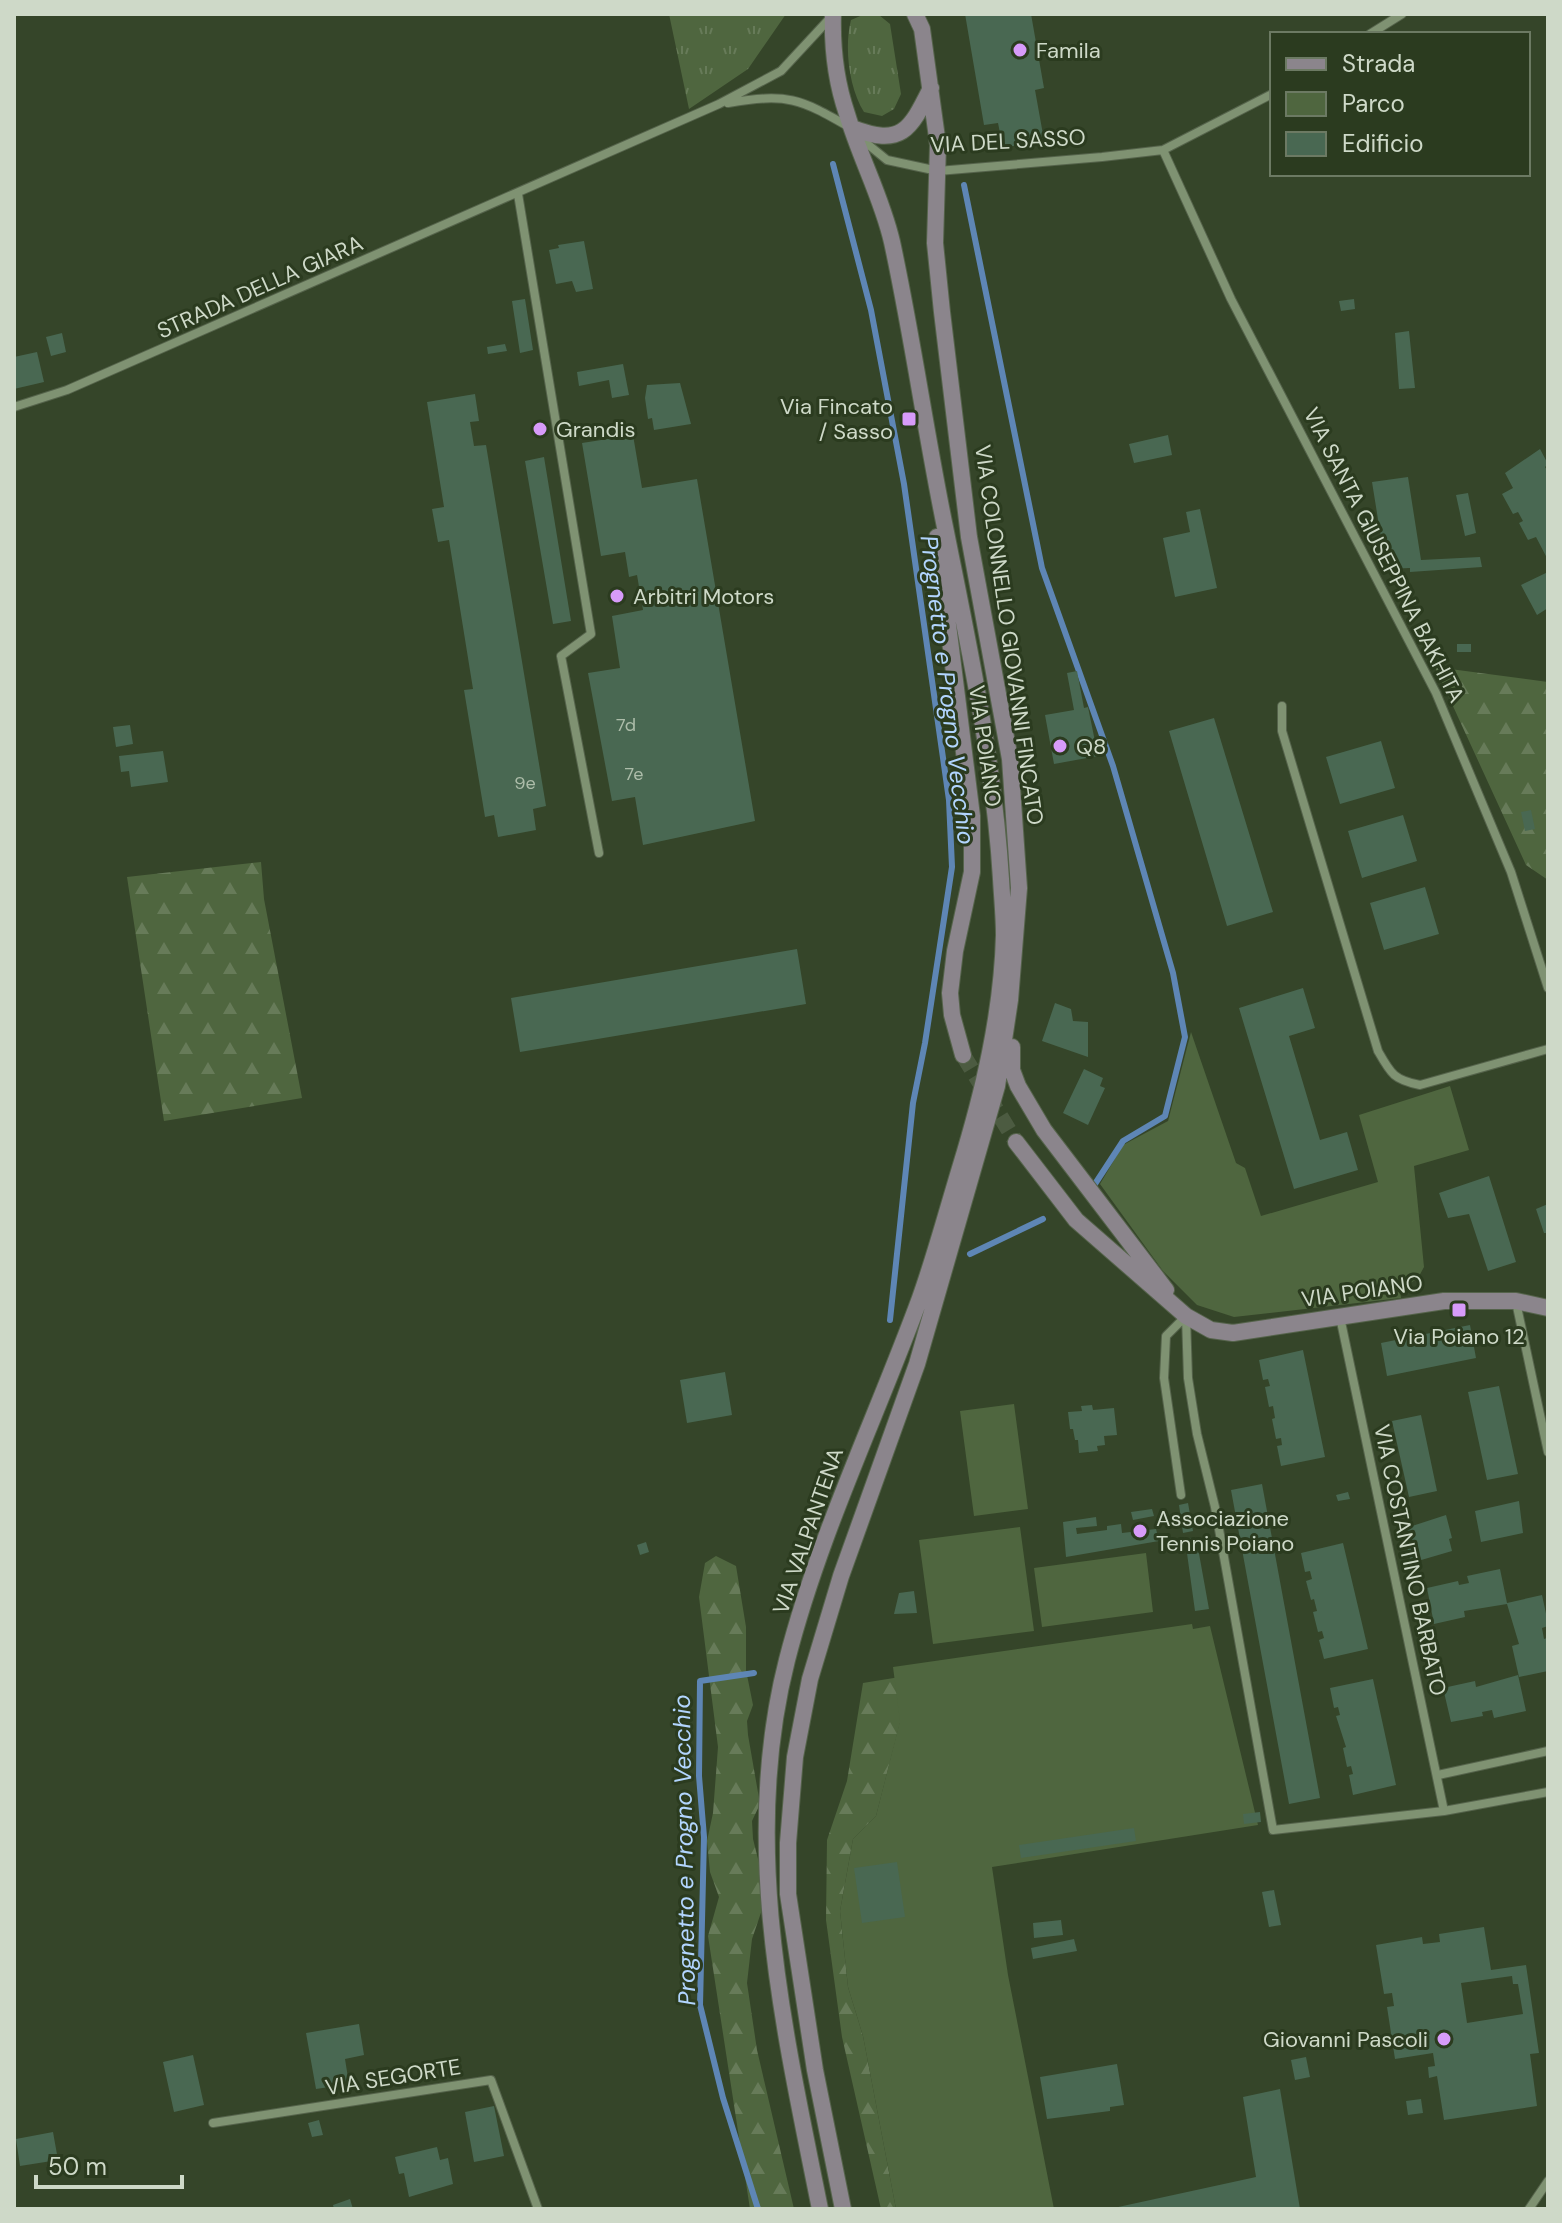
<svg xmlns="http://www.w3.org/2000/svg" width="1562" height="2223" font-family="'DM Sans',sans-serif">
	<defs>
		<pattern id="grass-tufts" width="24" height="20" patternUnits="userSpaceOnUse" patternTransform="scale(2)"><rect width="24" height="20" fill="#4f663f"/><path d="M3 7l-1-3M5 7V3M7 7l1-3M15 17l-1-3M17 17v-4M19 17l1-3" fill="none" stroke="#677b59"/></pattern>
		<pattern id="forest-firs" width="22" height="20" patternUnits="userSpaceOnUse" patternTransform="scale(2)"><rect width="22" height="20" fill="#4f663f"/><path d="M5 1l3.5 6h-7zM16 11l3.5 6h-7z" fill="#677b59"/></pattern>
	</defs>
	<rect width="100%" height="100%" fill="#354529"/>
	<!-- grass -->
	<path fill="url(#grass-tufts)" d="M669,14H786L748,69L689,109Z
		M865,14L879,15L890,24L901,94L894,109L882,116L864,112C849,88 844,47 851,20Z"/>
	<!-- forest -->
	<path fill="url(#forest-firs)" d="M1435,667L1548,682V880L1526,865Z
		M261,862L264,899L302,1098L164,1121L127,877Z
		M716,1556L736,1566L746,1627V1670L753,1705L747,1721L748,1735L760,1804L752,1821L753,1839L767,1895L752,1939L747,1983L757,2050L794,2209H750L708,1936L719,1897L710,1872L707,1841L713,1813L718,1747L699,1597L705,1563Z
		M900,1677L902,1715L876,1816L853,1839L840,1911L848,1987L863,2036L896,2209H881L842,2037L826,1920L827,1840L847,1781L863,1683Z"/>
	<!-- park -->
	<path fill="#4f663f" d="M1191,1032L1236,1163L1245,1168L1261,1216L1378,1182L1359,1115L1450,1086L1469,1150L1414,1166L1424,1267L1418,1278L1400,1290L1401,1298L1234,1317L1197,1305L1163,1271L1100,1184L1123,1145L1168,1121Z
		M1014,1404L1028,1509L974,1516L960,1411Z
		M1020,1527L1034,1631L933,1644L919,1540Z
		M1146,1553L1153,1612L1042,1627L1034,1568Z
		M1192,1624L1193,1629L1210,1626L1258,1825L992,1867L1008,1975L1054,2209H896L863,2036L848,1987L840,1911L853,1839L876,1816L900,1721L893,1667Z"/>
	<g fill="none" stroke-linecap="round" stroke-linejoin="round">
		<!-- stream -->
		<path stroke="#5e86b5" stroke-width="6" d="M833,164L871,310L904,484L949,800L952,867L925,1043L913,1103L890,1320
			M964,185L1042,568L1113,766L1173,973L1185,1037L1165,1116L1123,1141L1093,1187
			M970,1254L1043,1219
			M754,1673L700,1681L699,1776L704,1837L700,2005L723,2098L758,2209"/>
	</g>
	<!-- building -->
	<path fill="#496852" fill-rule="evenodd" d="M965,14H1031L1044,88L1035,90L1044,140L1003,148L998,123L984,125Z
		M584,241L593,289L576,292L572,281L556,284L549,250L559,248L558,245Z
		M525,299L533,350L520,353L512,301Z
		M1354,299L1355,309L1341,311L1339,301Z
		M1409,331L1415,388L1399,389L1395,333Z
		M62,333L66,352L51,356L46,337Z
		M505,344L507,351L488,354L487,347Z
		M37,352L44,382L14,389V357Z
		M623,364L629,395L612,398L609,380L579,386L577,372Z
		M680,383L691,424L654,430L652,418L648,419L645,398L647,385Z
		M475,394L479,421L470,422L474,446L486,445L546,806L533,809L536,830L498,837L494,815L485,817L464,690L473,689L449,540L438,542L432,509L444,507L427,402Z
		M633,435L642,488L697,479L755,821L643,845L635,797L612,801L588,673L620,668L612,616L643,610L637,575L629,577L625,552L601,556L582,443Z
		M1168,435L1172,455L1134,463L1129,444Z
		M1540,449L1548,464L1545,467L1548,472V560L1536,537L1528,540L1519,523L1523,521L1518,512L1513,514L1502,494L1513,488L1505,473Z
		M544,457L571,621L553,624L525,461Z
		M1408,477L1421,560L1480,557L1482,567L1410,572V568L1386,569L1372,482Z
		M1468,493L1476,533L1465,536L1456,495Z
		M1200,509L1217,588L1175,597L1163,538L1190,532L1186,512Z
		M1548,572V608L1537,615L1521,585Z
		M1457,644H1471V652H1457Z
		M1077,671L1084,708L1088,707L1098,756L1054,764L1045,715L1074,710L1067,673Z
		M1214,718L1273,912L1227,926L1169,731Z
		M130,725L133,744L116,747L113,727Z
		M1381,741L1395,788L1340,804L1326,757Z
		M163,751L168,782L131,787L129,771L121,772L119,756Z
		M1531,810L1535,829L1525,831L1521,812Z
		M1403,815L1417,861L1362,878L1348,831Z
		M1425,887L1439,934L1384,950L1370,903Z
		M797,949L806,1004L520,1052L511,998Z
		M1303,988L1315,1028L1289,1036L1320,1140L1347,1132L1358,1170L1294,1189L1239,1008Z
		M1055,1003L1071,1009L1073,1021L1088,1022V1057L1042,1041Z
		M1084,1069L1103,1078L1100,1086L1105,1088L1088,1125L1063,1113Z
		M1489,1176L1516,1262L1488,1271L1469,1214L1448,1218L1439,1193Z
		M1548,1204V1233H1544L1536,1209Z
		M1470,1325L1476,1358L1387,1376L1381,1343Z
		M1303,1350L1325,1457L1281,1466L1277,1446L1282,1445L1281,1438L1276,1439L1272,1419L1275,1418L1273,1406L1269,1407L1265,1387L1270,1386L1268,1379L1263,1380L1259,1360Z
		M725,1372L732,1415L687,1423L680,1380Z
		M1499,1386L1518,1474L1487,1480L1468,1392Z
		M1092,1405L1093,1410L1114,1408L1117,1435L1104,1436L1105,1445L1097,1446L1098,1451L1079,1453L1078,1440H1075L1073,1429H1070L1068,1412L1082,1411L1081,1406Z
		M1421,1415L1437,1491L1409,1497L1392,1421Z
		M1262,1484L1320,1798L1289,1804L1231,1490Z
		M1348,1492L1350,1499L1338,1501L1336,1495Z
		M1519,1501L1523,1533L1481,1542L1475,1511Z
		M1188,1503L1193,1531L1183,1533L1179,1505Z
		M1152,1509L1154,1516L1133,1520L1131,1512Z
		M1446,1515L1452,1538L1449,1539L1452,1551L1411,1563L1406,1543L1409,1542L1406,1528Z
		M1096,1517L1097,1526L1076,1528L1077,1534L1107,1530V1526L1121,1524L1122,1533L1156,1529L1159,1541L1066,1557L1063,1522Z
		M1196,1537L1209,1609L1195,1611L1185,1539Z
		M646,1542L649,1552L640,1555L637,1545Z
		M1343,1543L1368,1649L1324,1659L1319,1640L1324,1638L1322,1631L1318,1632L1313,1612L1317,1611L1314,1599L1311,1600L1306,1581L1312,1579L1310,1571L1305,1572L1301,1553Z
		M1500,1569L1507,1603L1542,1595L1548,1623V1626L1542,1628L1544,1639L1547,1638L1548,1642V1671L1519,1677L1512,1646L1519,1644L1507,1604L1464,1611L1465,1617L1434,1624L1427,1588L1458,1581L1459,1585L1469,1583L1467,1576Z
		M914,1591L917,1613L894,1614L899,1593Z
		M1518,1675L1526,1711L1494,1718L1492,1710L1482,1712L1483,1716L1451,1722L1443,1688L1475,1681L1476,1687Z
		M1373,1679L1396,1785L1353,1795L1349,1775L1353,1774L1351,1766L1347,1767L1343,1748L1346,1747L1336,1716L1340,1715L1338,1707L1334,1708L1330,1688Z
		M1260,1812L1261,1822L1244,1824L1243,1814Z
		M1134,1828L1136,1841L1021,1858L1019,1845Z
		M897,1862L905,1917L862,1923L854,1868Z
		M1274,1890L1281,1925L1269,1927L1262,1892Z
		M1061,1920L1063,1935L1034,1938L1033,1923Z
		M1484,1927L1491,1970L1526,1965L1539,2053L1530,2054L1537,2106L1444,2120L1437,2076L1429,2078L1428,2067L1435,2066L1433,2053L1395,2059L1387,2007L1394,2006L1392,1993L1384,1994L1376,1945L1422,1937L1423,1944L1440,1942L1439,1934ZM1512,1976L1513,1984H1518L1523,2014L1467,2023L1461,1983Z
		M1074,1939L1077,1951L1033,1959L1031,1948Z
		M359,2024L364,2055L345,2059L349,2084L316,2089L306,2033Z
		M193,2055L204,2105L174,2112L163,2062Z
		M1306,2057L1310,2077L1295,2080L1291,2060Z
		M1117,2064L1124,2105L1110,2107V2111L1047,2119L1040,2077Z
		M1280,2089L1300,2209H1109L1256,2177L1243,2097Z
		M1421,2099L1423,2113L1408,2115L1406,2101Z
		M494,2106L504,2156L474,2162L465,2112Z
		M319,2120L323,2135L312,2137L308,2123Z
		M53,2132L58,2160L20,2166L16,2139Z
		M437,2147L440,2160L448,2158L453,2184L409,2197L404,2173L399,2174L395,2157Z
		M350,2199L353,2209H334L333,2205Z"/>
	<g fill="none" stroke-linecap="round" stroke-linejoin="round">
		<!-- secondary-tunnel -->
		<path stroke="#4c5b41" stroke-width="16" stroke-dasharray="16 8" stroke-linecap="butt" d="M963,1055L1016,1142"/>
		<defs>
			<path id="street" d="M1370,34L1402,14
				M728,103C788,93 799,98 851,128
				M860,138L887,160L938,171L1102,157L1163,150L1272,94
				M1163,150L1231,299L1436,693L1511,872L1548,988
				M518,194L591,634L561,656L599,853
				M14,407L67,390L719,104L781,71L832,16
				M1282,706V731L1378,1051C1391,1074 1394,1080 1420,1085L1548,1049
				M1516,1302L1548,1452
				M1186,1316L1188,1378L1197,1434L1215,1507L1273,1830L1444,1811L1548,1792
				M1340,1317L1444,1811
				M1181,1495L1164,1378L1166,1336L1186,1316
				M1438,1775L1548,1751
				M213,2123L491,2080L538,2209
				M1529,2209L1548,2181"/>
			<path id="secondary" d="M852,128C902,147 910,130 931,88
				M937,537L972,816V872L955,951L950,993L952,1015L963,1055
				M1012,1047V1070L1018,1086L1044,1130L1166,1290
				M1016,1142L1076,1220L1186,1316L1211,1330L1233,1333L1444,1301H1516L1548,1308
				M820,2209C784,2029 740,1843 787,1660C819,1535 876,1418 920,1298C935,1256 947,1211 960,1168C983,1093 1002,1014 1004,935C1004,917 1002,897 1001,879C994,762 969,647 946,532C926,436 913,339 892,242C882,198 860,158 847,114C836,82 832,48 833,14
				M843,2209L815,2070L788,1894V1843L795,1757L810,1679L841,1576L917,1364L997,1086L1010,1000L1019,888L1010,759L969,537L942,312L935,243L938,145L922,29L915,14"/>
		</defs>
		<!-- street casing -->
		<use href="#street" stroke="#55634b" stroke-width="10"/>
		<!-- secondary casing -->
		<use href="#secondary" stroke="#55634b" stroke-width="18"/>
		<!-- street -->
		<use href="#street" stroke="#7f9272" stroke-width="8"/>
		<!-- secondary -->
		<use href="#secondary" stroke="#8b858c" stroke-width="16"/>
	</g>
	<!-- markers -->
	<g fill="#d79bf9" stroke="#2b3b1f" stroke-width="3">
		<circle cx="1020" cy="50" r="8"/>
		<rect x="901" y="411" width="16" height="16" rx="4"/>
		<circle cx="540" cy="429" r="8"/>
		<circle cx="617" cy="596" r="8"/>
		<circle cx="1060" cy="746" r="8"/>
		<rect x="1451" y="1302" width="16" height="16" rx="4"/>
		<circle cx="1140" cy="1531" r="8"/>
		<circle cx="1444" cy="2039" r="8"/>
	</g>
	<g text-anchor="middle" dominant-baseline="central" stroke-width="6" stroke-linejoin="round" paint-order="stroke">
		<!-- number labels -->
		<g font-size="18" fill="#adbdaa">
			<text x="626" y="725">7d</text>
			<text x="634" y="774">7e</text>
			<text x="525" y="783">9e</text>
		</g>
		<!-- poi labels -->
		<g font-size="22" fill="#ced9c8" stroke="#2b3b1f" text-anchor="start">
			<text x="1036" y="50">Famila</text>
			<text x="893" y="406" text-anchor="end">Via Fincato<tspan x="893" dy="25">/ Sasso</tspan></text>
			<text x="556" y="429">Grandis</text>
			<text x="633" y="596">Arbitri Motors</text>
			<text x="1076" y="746">Q8</text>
			<text x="1459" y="1336" text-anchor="middle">Via Poiano 12</text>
			<text x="1156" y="1518">Associazione<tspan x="1156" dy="25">Tennis Poiano</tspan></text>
			<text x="1428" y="2039" text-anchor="end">Giovanni Pascoli</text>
		</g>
		<!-- street labels -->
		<g font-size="22" fill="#ced9c8" stroke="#2b3b1f">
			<text transform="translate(1008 141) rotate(-3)">VIA DEL SASSO</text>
			<text transform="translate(260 287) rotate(-24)">STRADA DELLA GIARA</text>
			<text transform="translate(1384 555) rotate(63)">VIA SANTA GIUSEPPINA BAKHITA</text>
			<text transform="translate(1009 635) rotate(82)">VIA COLONNELLO GIOVANNI FINCATO</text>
			<text transform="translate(985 746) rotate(82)">VIA POIANO</text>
			<text transform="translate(1362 1291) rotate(-8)">VIA POIANO</text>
			<text transform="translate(808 1531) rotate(-71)">VIA VALPANTENA</text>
			<text transform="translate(1410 1560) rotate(78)">VIA COSTANTINO BARBATO</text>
			<text transform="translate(393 2077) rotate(-9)">VIA SEGORTE</text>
		</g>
		<!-- water labels -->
		<g font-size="24" font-style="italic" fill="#b2d5fe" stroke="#2b3b1f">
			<text transform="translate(948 690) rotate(83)">Prognetto e Progno Vecchio</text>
			<text transform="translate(684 1850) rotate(-91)">Prognetto e Progno Vecchio</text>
		</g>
	</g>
	<!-- border -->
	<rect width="1562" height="2223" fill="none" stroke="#ced9c8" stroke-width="32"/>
	<!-- legend -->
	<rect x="1270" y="32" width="260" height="144" fill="#2b3b1f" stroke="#6c7a63" stroke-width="2"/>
	<rect x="1286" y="58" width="40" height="12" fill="#8b858c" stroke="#6c7a63" stroke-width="2"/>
	<text x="1342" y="72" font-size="24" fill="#ced9c8">Strada</text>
	<rect x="1286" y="92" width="40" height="24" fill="#4f663f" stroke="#6c7a63" stroke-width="2"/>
	<text x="1342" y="112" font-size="24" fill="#ced9c8">Parco</text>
	<rect x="1286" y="132" width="40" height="24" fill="#496852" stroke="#6c7a63" stroke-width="2"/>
	<text x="1342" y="152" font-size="24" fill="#ced9c8">Edificio</text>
	<!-- scale -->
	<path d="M36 2175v12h146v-12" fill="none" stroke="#ced9c8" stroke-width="4"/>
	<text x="48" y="2175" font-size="24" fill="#ced9c8" stroke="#2b3b1f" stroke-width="6" paint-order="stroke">50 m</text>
</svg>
